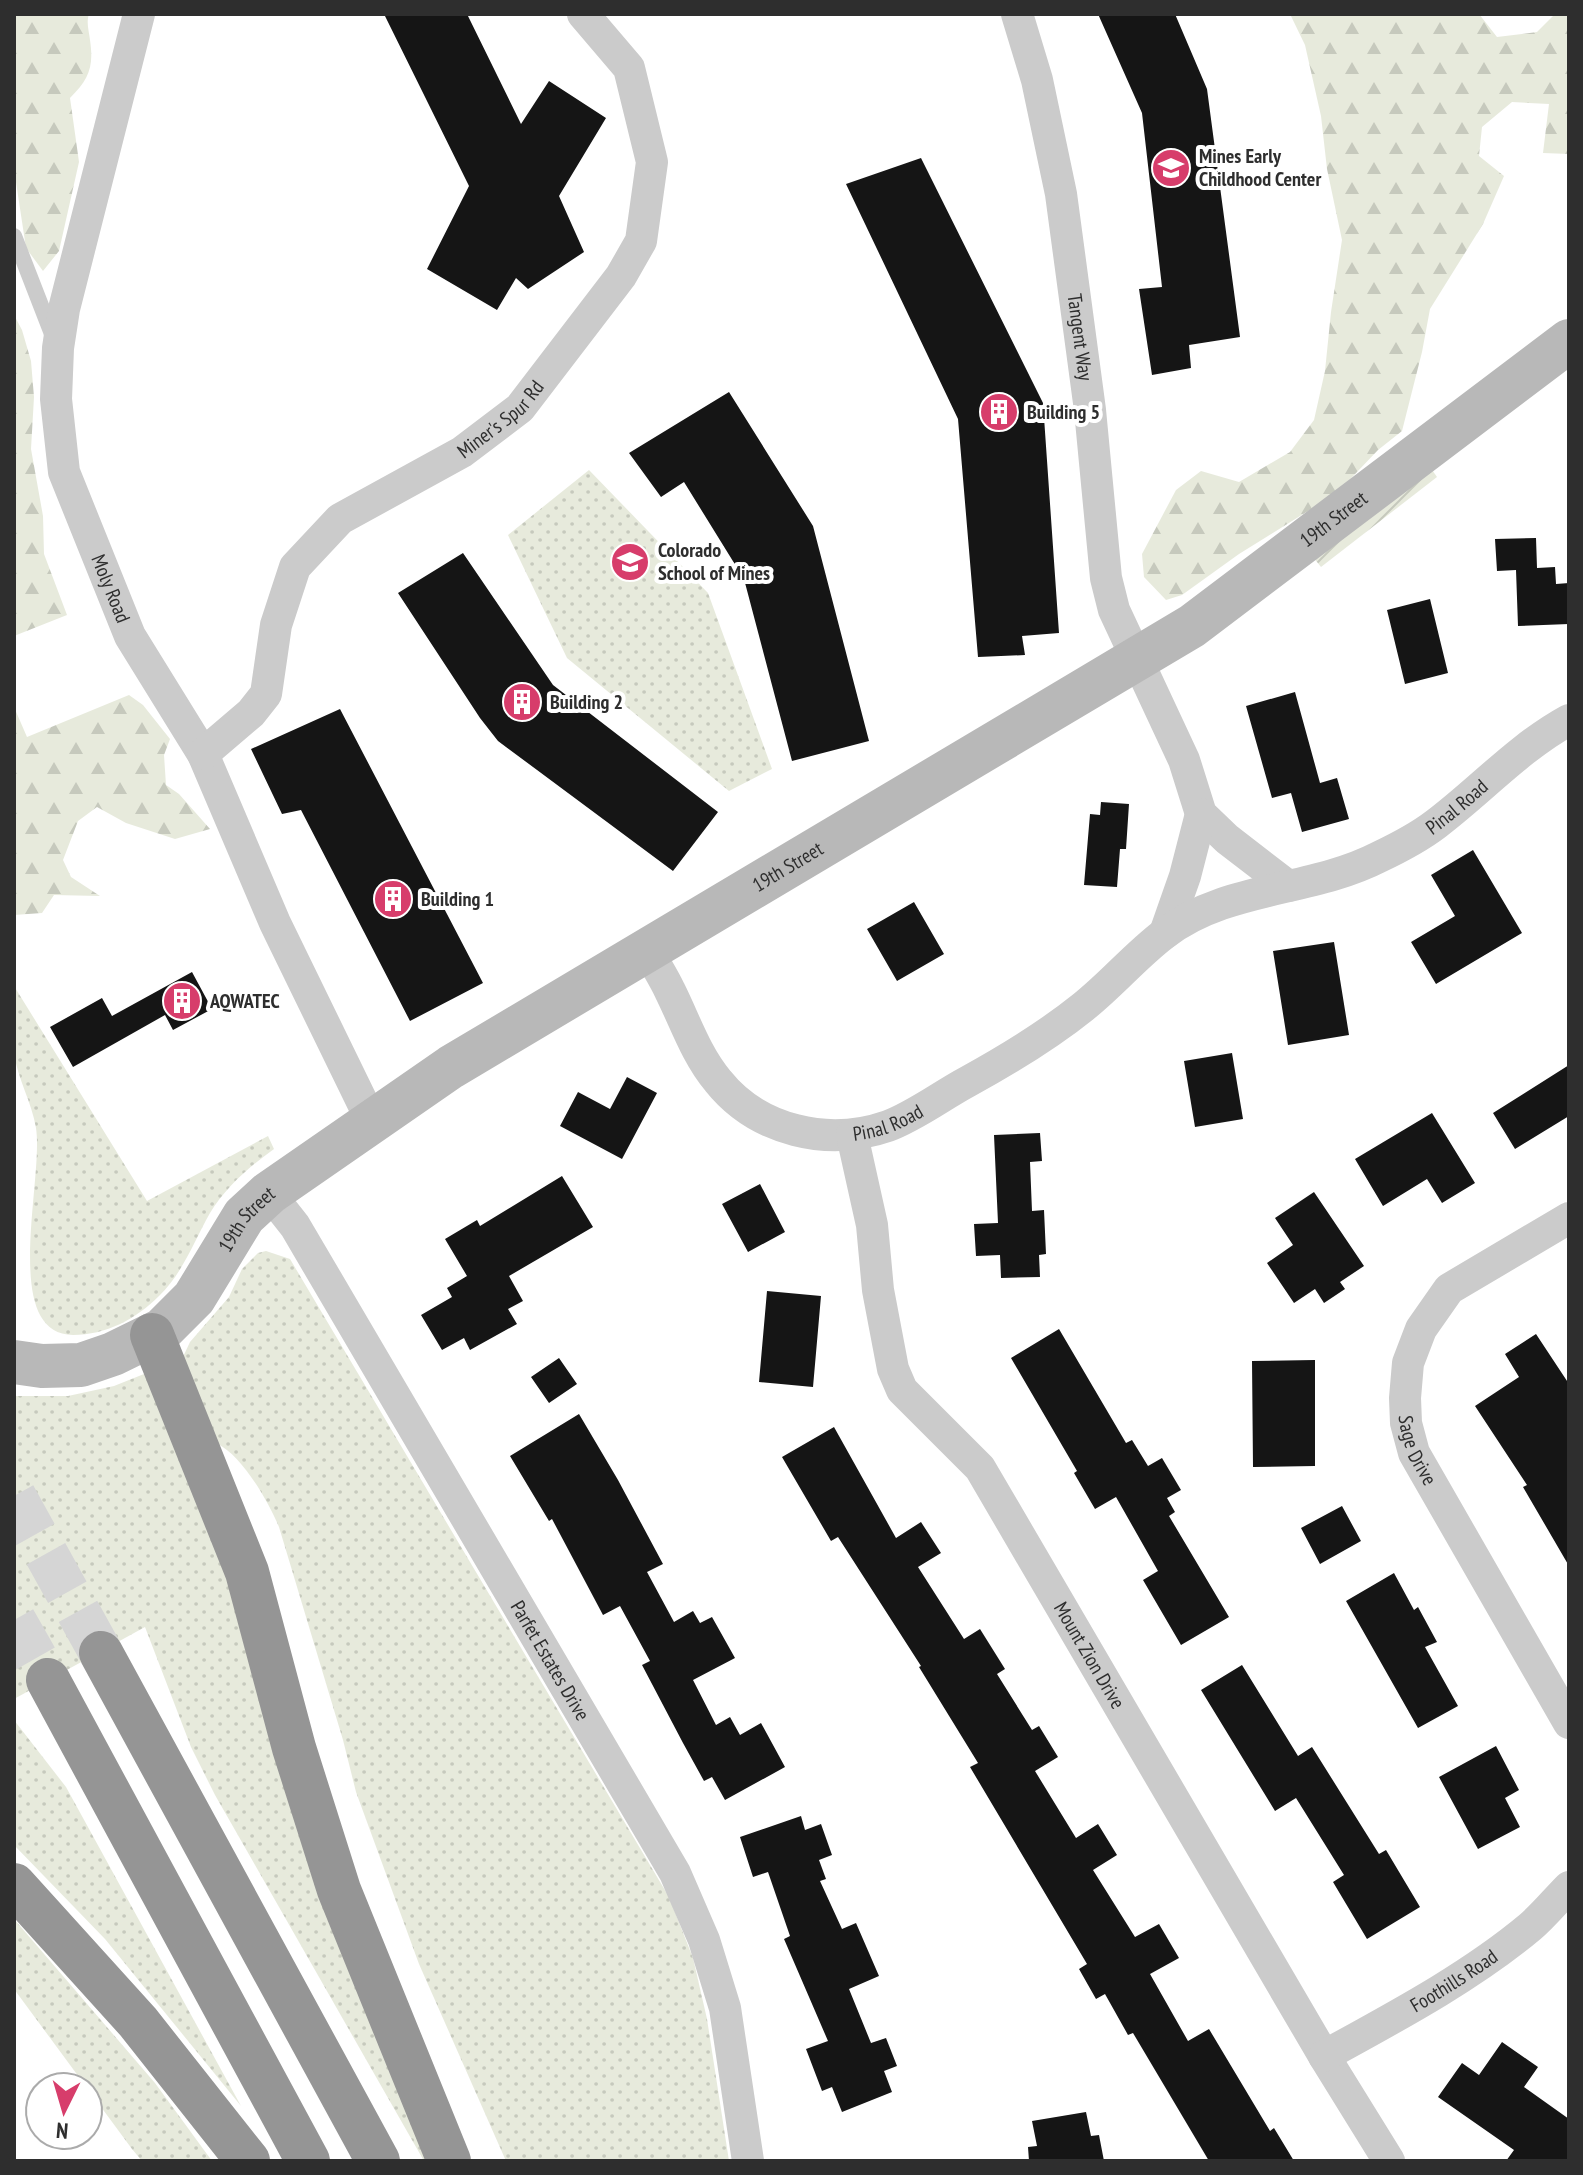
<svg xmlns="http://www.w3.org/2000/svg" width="1583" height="2175" font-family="'PT Sans Narrow',sans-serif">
	<defs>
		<pattern id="grass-dots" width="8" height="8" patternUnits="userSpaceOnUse" patternTransform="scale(2)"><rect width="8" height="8" fill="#e7eadc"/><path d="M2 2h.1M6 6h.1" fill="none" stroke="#c6c9bd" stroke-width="1.8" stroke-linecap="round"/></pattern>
		<pattern id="forest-firs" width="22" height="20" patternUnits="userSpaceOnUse" patternTransform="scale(2)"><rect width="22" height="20" fill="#e7eadc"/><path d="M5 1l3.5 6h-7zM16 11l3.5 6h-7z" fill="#c6c9bd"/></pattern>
		<pattern id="garden-furrows" width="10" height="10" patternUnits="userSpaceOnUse" patternTransform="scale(2)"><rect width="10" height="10" fill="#e7eadc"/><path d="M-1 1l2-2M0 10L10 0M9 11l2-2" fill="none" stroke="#c6c9bd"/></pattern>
	</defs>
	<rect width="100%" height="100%" fill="#fff"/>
	<!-- grass -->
	<path fill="url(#grass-dots)" d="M589,470L708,593L772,769L729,791L567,658L508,535Z
		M14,986L147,1201L268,1136L274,1149C250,1166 226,1187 210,1213C194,1241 183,1273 159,1296C136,1319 106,1335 73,1335C0,1334 44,1180 36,1128C32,1103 17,1077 14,1053C12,1031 14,1008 14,986Z
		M266,1251L290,1259L669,1897L693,1958L707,2019L729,2161H506L419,1964L356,1792L343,1740L279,1527C268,1501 242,1455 216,1443L182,1359L190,1342L229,1297L242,1269L258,1253Z
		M149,1372L191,1465L437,2161H424L215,1795L191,1747L145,1627L14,1699V1396H68L114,1386Z
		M14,1720L66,1787L241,2106L105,1939L14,1845Z
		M14,1919L155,2083L212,2161H142L132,2149L14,1989Z"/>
	<!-- forest -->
	<path fill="url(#forest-firs)" d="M14,14H89C86,23 89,31 90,40C94,67 89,79 70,98L79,162L59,251L43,271L26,248L14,169Z
		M1290,14H1479L1497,37L1537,32L1555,14H1569V154L1543,153L1549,104L1512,102L1482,127L1479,156L1504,176L1483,224L1430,309L1422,352L1402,431L1378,450L1337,493L1239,554L1182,595L1166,600L1144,577L1142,554L1176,490L1201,471L1239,482L1290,452L1314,420L1325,371L1331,312L1342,240L1327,169L1321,116L1305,45Z
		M14,315L22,330L31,361L34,397L31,449L43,516L44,554L67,615L14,636Z
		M129,695L143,705L170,739L164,755L166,785L179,794L210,829L175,839L126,823L97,807L78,821L63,860L71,877L100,896L54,895L42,913L14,915V707L27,737Z"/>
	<!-- garden -->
	<path fill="url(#garden-furrows)" d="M1430,467L1437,477L1321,567L1313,557Z"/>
	<!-- building -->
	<path fill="#151515" d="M384,14H467L521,124L549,81L606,118L559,196L584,252L528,289L516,278L497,310L427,269L469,186Z
		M1098,14H1175L1207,89L1240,337L1189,345L1191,368L1152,375L1139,289L1162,287L1142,113Z
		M921,158L1043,403L1059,633L1022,636L1025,655L978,657L958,419L846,184Z
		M729,392L813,526L869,741L792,761L744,579L684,482L661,497L629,453Z
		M1536,538L1537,568L1555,567L1556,584L1569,583V624L1518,626L1516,570L1497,571L1495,539Z
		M463,553L553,685L718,812L673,871L498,741L480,718L398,593Z
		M1430,599L1448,673L1405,684L1387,610Z
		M1295,692L1320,783L1337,778L1349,819L1302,832L1291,793L1272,798L1246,706Z
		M340,709L483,983L410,1021L301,810L282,814L251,749Z
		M1101,802L1129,804L1126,849H1120L1117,887L1084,885L1090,814L1100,815Z
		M1473,850L1522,933L1436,984L1411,942L1455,916L1431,875Z
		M914,902L944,954L897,981L867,929Z
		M1334,942L1349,1035L1288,1045L1273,951Z
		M192,972L212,1009L173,1030L165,1015L73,1067L50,1027L102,998L112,1016Z
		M1232,1053L1243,1119L1195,1127L1184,1061Z
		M1569,1065V1116L1515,1149L1493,1113Z
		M627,1077L657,1093L622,1159L560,1126L578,1092L610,1109Z
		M1432,1113L1475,1183L1442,1203L1427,1179L1383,1206L1355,1159Z
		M1040,1133L1042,1161L1030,1162L1032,1211L1044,1210L1046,1254L1039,1255L1040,1277L1001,1278L1000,1255L976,1256L974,1224L998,1223L994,1135Z
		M562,1176L593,1227L509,1276L523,1301L508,1309L517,1324L470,1350L464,1338L442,1350L421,1315L452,1297L447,1288L467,1276L445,1239L477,1220L480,1226Z
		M760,1184L785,1232L748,1252L722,1204Z
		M1314,1192L1364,1266L1340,1282L1345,1289L1324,1303L1315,1289L1294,1303L1267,1263L1293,1245L1275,1218Z
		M767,1291L821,1296L813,1387L759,1382Z
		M1059,1329L1126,1443L1132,1440L1148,1466L1162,1458L1181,1490L1167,1498L1175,1512L1169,1516L1229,1617L1181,1645L1143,1580L1158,1571L1116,1497L1095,1509L1074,1473L1077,1471L1011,1358Z
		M1536,1334L1569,1384V1566L1523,1487L1527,1485L1475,1406L1519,1377L1505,1354Z
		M559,1358L577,1384L549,1403L531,1377Z
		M1315,1360V1466L1253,1467L1252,1361Z
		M579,1414L618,1480L663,1564L647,1572L674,1622L693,1611L700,1623L712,1617L735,1658L693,1680L716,1725L730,1717L740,1735L761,1723L785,1767L725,1800L712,1777L704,1781L683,1743L642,1665L650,1661L620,1606L603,1615L552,1519L549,1521L510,1456Z
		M834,1427L896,1538L921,1522L941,1553L918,1567L964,1639L980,1629L1005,1669L997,1674L1032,1730L1039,1726L1058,1757L1035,1771L1076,1838L1098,1824L1117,1855L1093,1870L1135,1937L1159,1924L1179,1958L1150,1974L1188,2041L1209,2029L1270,2131L1274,2128L1294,2161H1209L1133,2033L1128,2035L1105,1994L1096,1999L1079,1969L1087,1964L970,1767L978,1763L919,1667L921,1666L838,1537L831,1541L782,1457Z
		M1342,1506L1361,1541L1320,1564L1301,1528Z
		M1394,1573L1414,1610L1418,1607L1437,1642L1425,1647L1458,1706L1418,1728L1346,1601Z
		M1242,1665L1298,1756L1312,1747L1379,1854L1386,1850L1420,1907L1367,1939L1333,1882L1344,1875L1296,1798L1275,1811L1201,1690Z
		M1496,1746L1519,1790L1505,1798L1520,1827L1478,1849L1439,1777Z
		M801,1816L805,1830L821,1824L832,1855L819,1860L826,1879L820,1881L842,1929L856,1923L879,1976L849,1989L871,2043L886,2038L897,2066L884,2071L892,2092L842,2112L832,2087L822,2091L806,2049L828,2041L784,1939L790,1936L768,1872L753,1877L740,1837Z
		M1502,2042L1538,2067L1524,2087L1569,2119V2161H1506L1514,2150L1438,2097L1462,2063L1479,2075Z
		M1086,2112L1091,2136L1099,2135L1104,2161H1029L1028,2147L1037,2146L1032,2121Z"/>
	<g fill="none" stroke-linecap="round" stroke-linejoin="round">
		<!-- highway-tunnel -->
		<path stroke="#d5d5d5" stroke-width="44" stroke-dasharray="44 22" stroke-linecap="butt" d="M14,1496L101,1653
			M14,1620L48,1680"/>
		<!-- lane -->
		<path stroke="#cbcbcb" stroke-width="16" d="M14,236L54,339"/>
		<!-- street -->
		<g stroke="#cbcbcb" stroke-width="32">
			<path id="s1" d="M139,14L64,309L58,348L56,399L64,472L130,636L203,754L275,923L372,1122"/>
			<path id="s2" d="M1017,14L1037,80L1061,194L1090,410L1106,578L1114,610L1184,760L1201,814L1227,839L1288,886"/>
			<path id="s3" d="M203,754L251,713L266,694L276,625L295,567L340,519L462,452L520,408L621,276L641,241L652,162L629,68L583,14"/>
			<path d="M1165,933L1185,876L1201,814"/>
			<path id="s4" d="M647,949C654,963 663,976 670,991C685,1021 696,1055 718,1081C758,1131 828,1147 888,1126C915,1116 941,1096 967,1082C1007,1060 1047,1036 1083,1007C1112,984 1135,956 1164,934C1226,886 1311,892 1379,857C1398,848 1419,837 1436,824C1481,790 1518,748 1569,720"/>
			<path id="s5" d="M852,1135L872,1225L878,1290L893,1369L902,1390L980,1468L1324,2056L1389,2161"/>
			<path id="s6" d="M269,1193L295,1226L675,1873L704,1940L725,2008L748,2161"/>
			<path id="s7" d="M1569,1218L1449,1289L1421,1329L1408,1363L1405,1398L1406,1423L1414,1453L1569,1723"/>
			<path id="s8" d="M1324,2056C1393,2018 1469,1978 1530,1927C1544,1915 1556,1900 1569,1887"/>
		</g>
		<!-- secondary -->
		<path stroke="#b8b8b8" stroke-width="44" id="s9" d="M14,1362L42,1366L81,1365L113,1354L162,1330L194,1298L244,1216L269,1193L451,1067L1192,626L1569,341"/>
		<!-- highway -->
		<path stroke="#959595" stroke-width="44" d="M152,1335L247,1572L294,1748L339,1890L449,2161
			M101,1653L378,2161
			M48,1680L308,2161
			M14,1885L138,2022L248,2161"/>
	</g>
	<!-- icons -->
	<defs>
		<symbol id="school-disc" viewBox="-11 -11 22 22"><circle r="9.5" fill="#d73d6b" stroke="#fff"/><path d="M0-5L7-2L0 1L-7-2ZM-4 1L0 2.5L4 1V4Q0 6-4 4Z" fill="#fff"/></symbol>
		<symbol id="building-disc" viewBox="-11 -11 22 22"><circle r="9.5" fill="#d73d6b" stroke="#fff"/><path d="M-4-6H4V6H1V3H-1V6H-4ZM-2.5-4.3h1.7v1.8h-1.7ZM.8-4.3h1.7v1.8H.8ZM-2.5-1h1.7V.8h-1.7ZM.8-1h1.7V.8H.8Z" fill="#fff"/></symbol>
		<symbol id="university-disc" viewBox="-11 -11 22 22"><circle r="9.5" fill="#d73d6b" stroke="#fff"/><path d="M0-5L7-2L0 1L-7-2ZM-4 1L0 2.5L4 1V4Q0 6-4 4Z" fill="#fff"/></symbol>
	</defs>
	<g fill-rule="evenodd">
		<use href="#school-disc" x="1149" y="146" width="44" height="44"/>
		<use href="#building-disc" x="977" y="390" width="44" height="44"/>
		<use href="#university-disc" x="608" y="540" width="44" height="44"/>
		<use href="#building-disc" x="500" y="680" width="44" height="44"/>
		<use href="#building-disc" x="371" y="877" width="44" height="44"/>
		<use href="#building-disc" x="160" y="979" width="44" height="44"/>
	</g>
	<g text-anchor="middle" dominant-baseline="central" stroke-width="8" stroke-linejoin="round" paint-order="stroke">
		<!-- poi labels -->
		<g font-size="20" font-weight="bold" fill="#2e2e2e" stroke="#fff" text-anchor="start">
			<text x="1199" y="156">Mines Early<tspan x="1199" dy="23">Childhood Center</tspan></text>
			<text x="1027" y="412">Building 5</text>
			<text x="658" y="550">Colorado<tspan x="658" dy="23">School of Mines</tspan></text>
			<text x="550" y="702">Building 2</text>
			<text x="421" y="899">Building 1</text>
			<text x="210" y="1001">AQWATEC</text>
		</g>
		<!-- street labels -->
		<g font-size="20" fill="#2e2e2e" stroke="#fff">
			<text stroke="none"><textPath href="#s2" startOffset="330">Tangent Way</textPath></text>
			<text stroke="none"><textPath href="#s3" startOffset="474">Miner's Spur Rd</textPath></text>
			<text stroke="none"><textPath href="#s9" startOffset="1592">19th Street</textPath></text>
			<text stroke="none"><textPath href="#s1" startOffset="594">Moly Road</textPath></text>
			<text stroke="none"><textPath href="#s4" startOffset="998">Pinal Road</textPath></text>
			<text stroke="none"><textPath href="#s9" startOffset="944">19th Street</textPath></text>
			<text stroke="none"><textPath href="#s4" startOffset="338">Pinal Road</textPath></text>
			<text stroke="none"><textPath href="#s9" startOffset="296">19th Street</textPath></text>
			<text stroke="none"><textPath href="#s7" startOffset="314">Sage Drive</textPath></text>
			<text stroke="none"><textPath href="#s5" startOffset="588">Mount Zion Drive</textPath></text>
			<text stroke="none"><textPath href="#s6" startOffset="546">Parfet Estates Drive</textPath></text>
			<text stroke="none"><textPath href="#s8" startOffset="150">Foothills Road</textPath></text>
		</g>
	</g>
	<!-- border -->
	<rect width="1583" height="2175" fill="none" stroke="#2e2e2e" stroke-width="32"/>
	<!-- north arrow -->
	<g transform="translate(64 2111) rotate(185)"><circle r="38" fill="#ffffff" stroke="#ababab" stroke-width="2"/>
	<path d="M0-6L14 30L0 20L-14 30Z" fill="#d73d6b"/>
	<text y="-12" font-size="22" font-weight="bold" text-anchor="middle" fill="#2e2e2e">N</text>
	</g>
</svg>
